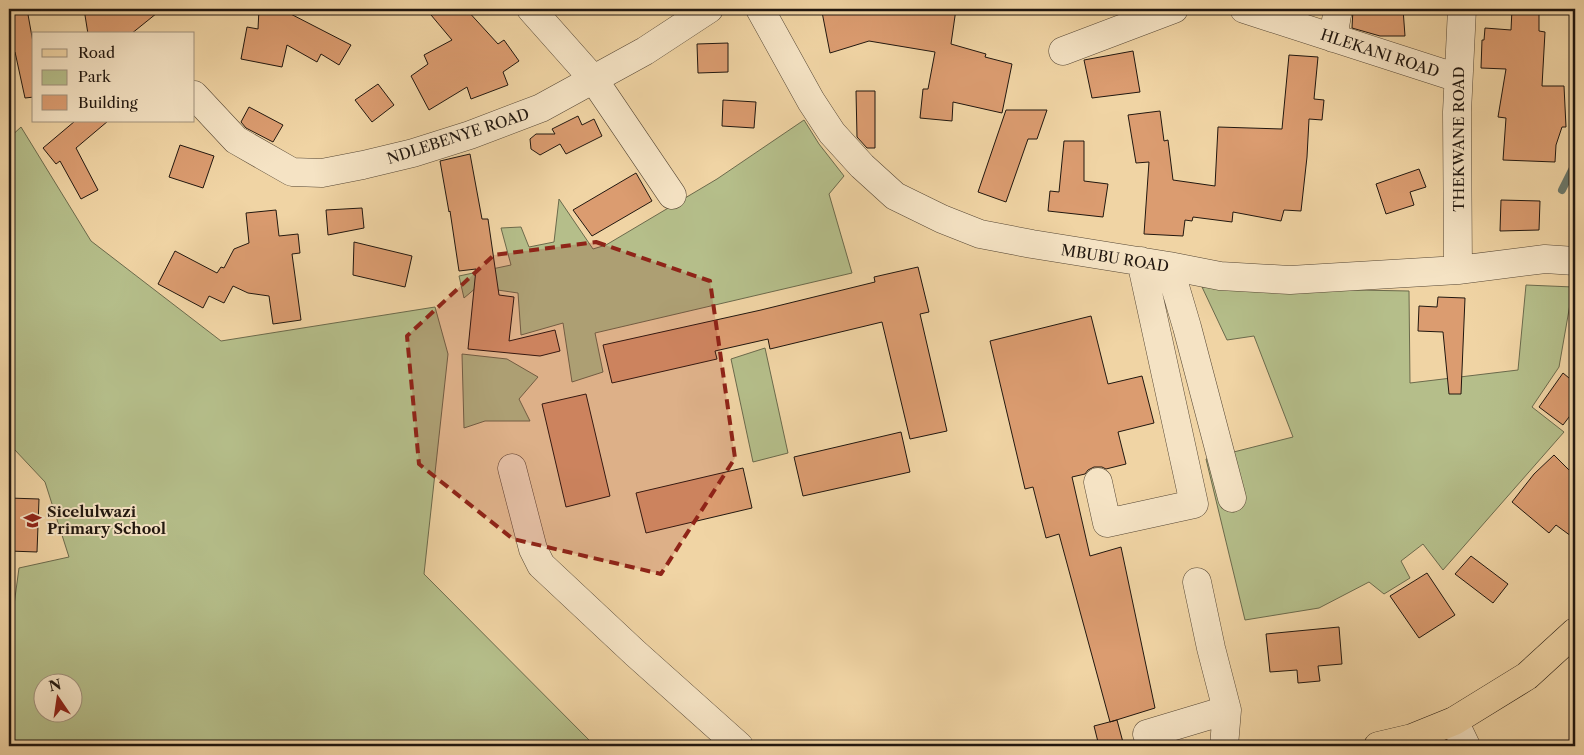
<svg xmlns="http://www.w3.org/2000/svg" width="1584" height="755" font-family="'Libre Caslon Text',serif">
	<rect width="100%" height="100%" fill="#f0d4a4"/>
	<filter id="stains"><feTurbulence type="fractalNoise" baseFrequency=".004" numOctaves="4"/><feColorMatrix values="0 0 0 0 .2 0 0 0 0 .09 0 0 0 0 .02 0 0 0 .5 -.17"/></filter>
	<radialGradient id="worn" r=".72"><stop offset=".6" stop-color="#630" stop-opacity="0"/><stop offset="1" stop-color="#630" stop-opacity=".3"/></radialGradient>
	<!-- green -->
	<path fill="#b5be8a" stroke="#6b6a4c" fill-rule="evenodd" d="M804,120L819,144L844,176L829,194L852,273L595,333L603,372L572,382L563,323L521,335L518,293L477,287L464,298L459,276L511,265L501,228L521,227L529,247L554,242L559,199L593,249L606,245L717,179Z
		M21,127L91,241L221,341L435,307L448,354L424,574L595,746H9V642L19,568L69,557L45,482L14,449L9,447V138ZM42,682H72V712H42Z
		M1526,285L1573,287L1559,367L1532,407L1564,432L1443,570L1423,544L1401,561L1410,578L1384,594L1369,582L1319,608L1245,620L1206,459L1293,437L1254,336L1227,340L1202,287L1409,291L1410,383L1518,370Z
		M765,348L788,453L753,462L731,359Z
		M462,354L507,359L538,377L519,399L530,421H485L464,428Z"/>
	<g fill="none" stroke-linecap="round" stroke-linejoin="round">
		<!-- stream -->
		<path stroke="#6a786b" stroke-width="8" d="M1562,190L1575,164"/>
	</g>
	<!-- building -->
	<path fill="#db9c70" stroke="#21170f" d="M9,9H27L34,48V97L25,98L15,52L9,53Z
		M84,9H162L131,34H88Z
		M259,9H281L351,45L339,65L321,54L317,62L287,45L282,67L241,59L247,27L258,29Z
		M426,9H466L498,44L504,40L519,61L503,72L508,85L471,99L467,87L429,110L411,76L428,64L424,55L452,40Z
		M906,9H956L951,44L986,54L985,57L1012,64L1002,113L953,102L952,121L920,118L923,89H928L935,52L869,41L830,53L822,12L906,11Z
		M1353,9H1403L1405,36H1380L1352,28Z
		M1512,9H1539V31L1545,32L1542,86H1564L1566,127H1562L1556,145L1555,162L1503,160L1506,118L1498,117L1506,69L1481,68L1482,40H1484L1485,28L1511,30Z
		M728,43V72L698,73L697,44Z
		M1133,51L1140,92L1092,98L1084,60Z
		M1289,55L1318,57L1314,99L1324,100L1322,120L1309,119L1307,157L1301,211L1284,210L1281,221L1233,212L1232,222L1193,217L1192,221L1185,220L1183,236L1144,234L1149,162L1136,163L1128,115L1160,111L1164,141L1168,140L1173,180L1215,186L1218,127L1282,129Z
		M378,84L394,105L372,122L355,100Z
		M856,91H875V148H867L857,137Z
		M723,100L756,102L754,128L722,126Z
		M249,107L283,125L273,142L246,128L241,122Z
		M1006,110H1047L1037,139H1028L1006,202L978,192Z
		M578,116L582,125L594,119L602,136L566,154L560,144L540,155L531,149L530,139L536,134H555L552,129Z
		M75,121H108L76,148L98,190L81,199L60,161L56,164L43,148Z
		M1064,141H1084V181L1108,184L1103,217L1048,211L1050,191L1059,192Z
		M180,145L214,156L203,188L169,177Z
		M470,154L482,219H488L499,295L514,297L509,341L555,330L560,351L540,356L468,349L476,269L459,271L450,211L449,212L440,161Z
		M1419,169L1426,187L1410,192L1414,205L1386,214L1376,184Z
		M636,173L652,201L592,236L573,210Z
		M1501,200L1540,201L1539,230L1500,231Z
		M362,208L364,228L328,235L326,210Z
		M276,210L279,236L298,234L300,253L292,254L301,320L273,324L269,296L248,293L233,286L224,303L209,296L203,308L158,284L175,251L217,273L221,267L224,268L234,249L249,243L246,213Z
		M354,242L412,256L405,287L353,275Z
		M918,267L929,312L920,314L947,431L910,439L882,322L770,349L768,339L715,351L717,359L612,383L603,345L761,310L875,282L874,277Z
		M1438,297L1465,298L1461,394H1449L1443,332L1418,331L1419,306L1437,307Z
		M1091,316L1108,384L1142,376L1154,423L1118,432L1126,464L1106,469L1102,467H1094L1088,470L1085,474L1072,477L1090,556L1121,547L1155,708L1110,722L1059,534L1046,538L1033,487L1025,489L990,341Z
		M1563,373L1575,383V409L1563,425L1539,407Z
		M586,394L610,496L566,507L542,404Z
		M901,432L910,472L803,496L794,457Z
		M1554,455L1575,476V539L1556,525L1549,533L1512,502L1534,474Z
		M743,468L752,508L646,533L636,493Z
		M9,498L39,499L37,552L9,551Z
		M1471,556L1508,584L1493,603L1455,574Z
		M1427,573L1455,615L1419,638L1390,596Z
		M1339,627L1342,664L1318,666L1320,681L1298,683L1297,670L1270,672L1266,634Z
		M1117,720L1124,746H1099L1094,726Z"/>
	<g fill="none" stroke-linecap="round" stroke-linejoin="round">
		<defs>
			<path id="minor" d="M531,9L594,80L672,195
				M760,9L811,101L832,133L862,166L895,196L942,219L980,234L1032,244L1169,266L1220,276L1290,280L1458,270L1545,259L1575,261
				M1244,9L1458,78
				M1333,38L1338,9
				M1063,51L1174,9
				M194,95L236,140L292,172L322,173L363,165L413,153L470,135L541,108L645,51L709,9
				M1169,266L1187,327L1232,498
				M1458,270L1457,112L1462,9
				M512,468L533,549L541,565L635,653L739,746
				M1098,482L1107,523L1194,504L1141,261
				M1197,582L1211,648L1227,710L1224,746
				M1454,721L1466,746
				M1147,734L1227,710"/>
			<path id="major" d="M1378,746L1412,738L1454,721L1527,676L1575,632"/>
		</defs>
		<!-- minor casing -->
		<use href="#minor" stroke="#554634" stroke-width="29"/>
		<!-- major casing -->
		<use href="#major" stroke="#21170f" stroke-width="29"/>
		<!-- minor -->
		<use href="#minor" stroke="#f5e3c4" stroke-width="28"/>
		<!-- major -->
		<use href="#major" stroke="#f0d4a4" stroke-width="28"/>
	</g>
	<!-- marked area -->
	<path fill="#8f2418" fill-opacity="0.2" stroke="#8f2418" stroke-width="4" stroke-dasharray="10 6" stroke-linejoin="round" d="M596,242L710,281L735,458L661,574L513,539L419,464L407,336L494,255Z"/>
	<!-- icons -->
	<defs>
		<symbol id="school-bare" viewBox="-9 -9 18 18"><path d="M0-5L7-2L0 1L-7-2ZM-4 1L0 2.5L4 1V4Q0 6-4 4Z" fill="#8f2418" stroke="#f5e3c4" stroke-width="2.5" paint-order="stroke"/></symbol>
	</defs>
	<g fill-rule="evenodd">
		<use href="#school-bare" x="20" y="508" width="25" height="25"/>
	</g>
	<g text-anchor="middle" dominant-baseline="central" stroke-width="4" stroke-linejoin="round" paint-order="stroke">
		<!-- street labels -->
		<g font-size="15" fill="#21170f" stroke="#f5e3c4">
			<text transform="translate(1380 53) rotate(18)">HLEKANI ROAD</text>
			<text transform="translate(458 136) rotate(-18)">NDLEBENYE ROAD</text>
			<text transform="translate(1458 139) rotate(-90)">THEKWANE ROAD</text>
			<text transform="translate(1115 258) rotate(9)">MBUBU ROAD</text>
		</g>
		<!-- poi labels -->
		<g font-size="15" font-weight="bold" fill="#21170f" stroke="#f5e3c4" text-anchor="start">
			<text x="47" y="511">Sicelulwazi<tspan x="47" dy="17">Primary School</tspan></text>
		</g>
	</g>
	<!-- margin -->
	<rect width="1584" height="755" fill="none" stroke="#f0d4a4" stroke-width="30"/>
	<rect x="10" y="10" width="1564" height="735" fill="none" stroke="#21170f" stroke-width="2.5"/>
	<rect x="15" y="15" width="1554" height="725" fill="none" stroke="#21170f"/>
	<!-- legend -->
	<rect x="32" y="32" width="162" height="90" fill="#f5e3c4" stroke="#a0917c"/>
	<rect x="42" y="49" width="25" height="8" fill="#f0d4a4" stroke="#a0917c"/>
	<text x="78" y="58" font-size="15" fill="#21170f">Road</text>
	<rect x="42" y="70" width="25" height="15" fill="#b5be8a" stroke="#a0917c"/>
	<text x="78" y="82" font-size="15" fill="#21170f">Park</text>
	<rect x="42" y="95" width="25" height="15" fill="#db9c70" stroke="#a0917c"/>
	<text x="78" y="108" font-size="15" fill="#21170f">Building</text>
	<!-- north arrow -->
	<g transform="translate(58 698) rotate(347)"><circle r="24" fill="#f5e3c4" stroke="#a0917c"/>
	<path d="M0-4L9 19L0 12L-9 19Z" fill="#8f2418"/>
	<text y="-8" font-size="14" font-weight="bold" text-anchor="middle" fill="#21170f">N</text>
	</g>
	<rect width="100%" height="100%" filter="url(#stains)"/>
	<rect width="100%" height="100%" fill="url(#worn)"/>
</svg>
